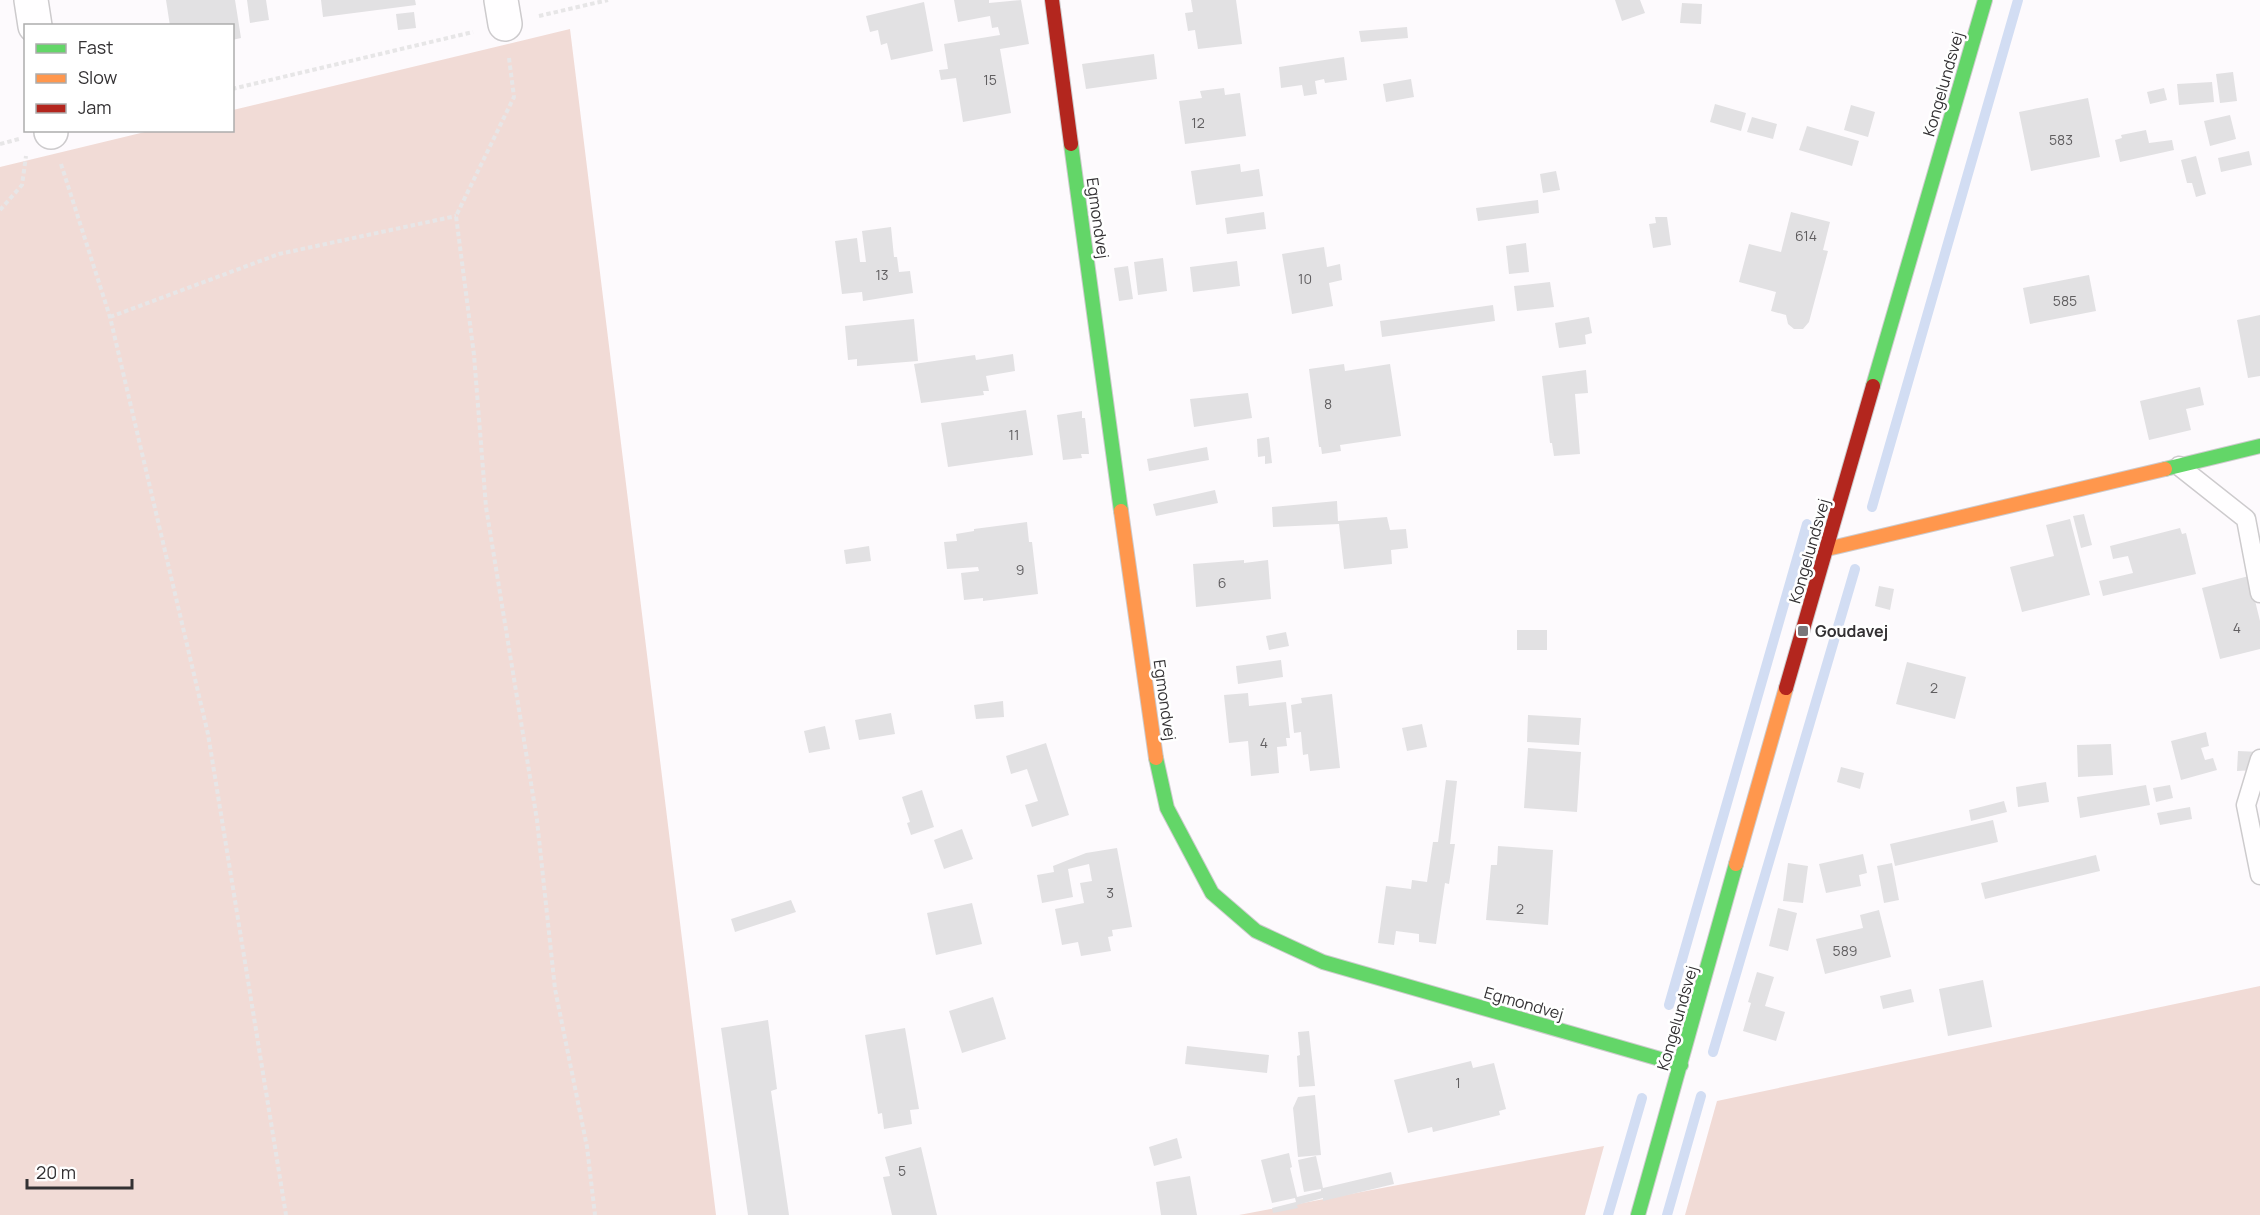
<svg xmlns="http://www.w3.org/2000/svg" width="2260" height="1215" font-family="Manrope,sans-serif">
	<rect width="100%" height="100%" fill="#fdfafd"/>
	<!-- forest -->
	<path fill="#f1dbd6" d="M570,29L716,1215H0V167L149,131L232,130L233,110Z
		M2260,986V1215H1685L1717,1101Z
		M1604,1146L1585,1215H1239Z"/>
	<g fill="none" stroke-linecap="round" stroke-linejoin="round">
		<!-- stream -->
		<path stroke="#d2ddf3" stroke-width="10" d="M1872,507L2018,0
			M1669,1005L1807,524
			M1713,1052L1855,569
			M1608,1215L1642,1098
			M1667,1215L1701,1096"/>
	</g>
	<!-- building -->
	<path fill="#e2e1e3" d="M166,0H235L241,38L232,40V26H170Z
		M247,0H266L269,20L250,23Z
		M321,0H415L416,5L323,17Z
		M954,0H989V3L1021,0L1029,44L1000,49L1011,113L963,122L956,78L941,80L939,70L948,69L944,44L1000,35L998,27L992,28L990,16L958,22Z
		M1191,0H1236L1242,44L1198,49L1195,30L1188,31L1185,13L1193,12Z
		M1615,0H1640L1645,13L1622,21Z
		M924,2L933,51L891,60L887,43L881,45L878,30L870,32L866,16Z
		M1682,3L1702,4L1701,24L1680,23Z
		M414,12L416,28L398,30L396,14Z
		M1407,27L1408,38L1361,42L1359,31Z
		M1154,54L1157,79L1086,89L1082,64Z
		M1344,57L1347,80L1325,83L1324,79L1315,81L1317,94L1304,96L1302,85L1281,88L1279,67Z
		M2233,72L2237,101L2220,103L2216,74Z
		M1411,79L1414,97L1386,102L1383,84Z
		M2212,82L2214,102L2179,105L2177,84Z
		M1224,88L1225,95L1240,93L1246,136L1185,144L1179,101L1202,98L1200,91Z
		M2164,88L2167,100L2150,104L2147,92Z
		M2088,98L2100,157L2031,171L2019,112Z
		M1715,104L1746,113L1741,131L1710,122Z
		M1851,105L1875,112L1868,137L1844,130Z
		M2230,115L2236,139L2210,146L2204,121Z
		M1752,117L1777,124L1773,139L1747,132Z
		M1807,126L1859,141L1852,166L1799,150Z
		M2146,130L2149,143L2172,140L2174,150L2120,162L2115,140L2122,138L2121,135Z
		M2249,151L2252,165L2221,172L2218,158Z
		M2196,156L2206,194L2196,197L2192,183H2187L2181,160Z
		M1240,164L1241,172L1259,169L1263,196L1196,205L1191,171Z
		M1556,171L1560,190L1543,193L1540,174Z
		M1538,200L1539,213L1478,221L1476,208Z
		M1264,212L1266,229L1227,234L1225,218Z
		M1791,212L1830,222L1823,250L1828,251L1809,322L1803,329H1794L1788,324L1786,315L1771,311L1776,292L1739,282L1749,244L1781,252Z
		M1655,217H1667L1671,245L1653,248L1649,224L1656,223Z
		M891,227L894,257H897L899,272L910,271L913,293L863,301L862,292L842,294L835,241L857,238L860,262H866L862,231Z
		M1526,243L1529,272L1509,274L1506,246Z
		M1324,247L1327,267L1340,264L1342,280L1329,283L1333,306L1292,314L1282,254Z
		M1163,258L1167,291L1138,295L1134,262Z
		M1237,261L1240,286L1193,292L1190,267Z
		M1128,266L1133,299L1119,301L1114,268Z
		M2089,275L2096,311L2030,324L2023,288Z
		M1550,282L1554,307L1517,311L1514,286Z
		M1493,305L1495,321L1382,337L1380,321Z
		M2260,315V376L2248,378L2237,320Z
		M1589,317L1592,333L1585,335L1586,344L1559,348L1555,323Z
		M914,319L918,361L857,366V359L848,360L845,326Z
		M1013,354L1015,371L986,376L989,391H983L984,395L921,403L914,364L975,355L976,360Z
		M1344,364L1345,371L1390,364L1401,436L1340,445L1341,451L1322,454L1321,447H1319L1309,369Z
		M1586,370L1588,393L1575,394L1580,454L1554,456L1552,443H1550L1542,376Z
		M2200,387L2204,405L2186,409L2191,430L2149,440L2140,401Z
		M1248,393L1252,418L1194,427L1190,399Z
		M1026,410L1033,455L948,467L941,423Z
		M1082,411V418H1085L1089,454H1081L1082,458L1063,460L1057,415Z
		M1269,437L1272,463L1265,464V456L1258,457L1257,439Z
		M1207,447L1209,460L1149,471L1147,459Z
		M1215,490L1218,503L1156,516L1153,504Z
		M1337,501L1338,521L1387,517L1390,530L1406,529L1408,548L1391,550L1392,564L1344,569L1339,524L1273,527L1272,507Z
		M2084,514L2092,545L2081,548L2073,516Z
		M2070,519L2090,595L2022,612L2010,567L2054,556L2046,525Z
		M1027,522L1029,542H1032L1038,594L983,601V598L964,600L961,573L979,571L978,567L947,569L944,542L957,541L956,534L974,531V529Z
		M2180,528L2182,534L2186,533L2196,574L2103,596L2099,581L2133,573L2128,556L2113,559L2110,546Z
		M869,546L871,561L846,564L844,550Z
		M1244,560V563L1268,560L1271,599L1196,607L1193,564Z
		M2249,576L2260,621V649L2220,659L2202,588Z
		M1879,586L1894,589L1890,610L1875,606Z
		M1517,630H1547V650H1517Z
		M1286,632L1289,646L1269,650L1266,636Z
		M1281,660L1283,677L1238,684L1236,666Z
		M1907,662L1966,677L1955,719L1896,704Z
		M1248,693L1249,706L1286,702L1290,738H1286L1287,746L1277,747L1279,773L1251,776L1248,741L1229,743L1224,695Z
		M1332,694L1340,768L1310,771L1308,754L1303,755L1301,732L1294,733L1291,705L1302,703L1301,698Z
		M1003,701L1004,717L976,719L974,705Z
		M891,713L895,734L859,740L855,720Z
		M1528,715L1581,718L1579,745L1527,742Z
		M1422,724L1427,747L1407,751L1402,728Z
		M825,726L830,749L809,753L804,731Z
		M2206,732L2209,746L2201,748L2205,760L2213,758L2217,770L2181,780L2171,741Z
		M1046,743L1069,815L1032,827L1025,805L1038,801L1027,769L1011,774L1006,756Z
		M2111,744L2113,775L2078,777L2077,745Z
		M1528,748L1581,752L1577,812L1524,808Z
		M2238,751L2260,752L2255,770L2237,771Z
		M1841,767L1864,773L1860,789L1837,782Z
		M1446,780L1457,781L1450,844H1455L1449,884L1445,883L1436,944L1419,942V934L1396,931L1394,945L1378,943L1386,886L1411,889L1412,880L1427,882L1433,842H1438Z
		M2046,782L2049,802L2018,807L2016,787Z
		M2146,785L2150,805L2080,818L2077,797Z
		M2170,785L2173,798L2156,802L2153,788Z
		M922,790L934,827L911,835L907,823L910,822L902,797Z
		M2004,801L2007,812L1971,821L1969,810Z
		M2190,807L2192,819L2160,825L2157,813Z
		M1993,820L1998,842L1895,866L1890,844Z
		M962,829L973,859L944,869L934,840Z
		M1498,846L1553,850L1548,925L1486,920L1491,865H1497Z
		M1117,848L1132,927L1112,930L1113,936L1108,937L1111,951L1081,956L1078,942L1062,945L1055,909L1084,903L1080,883L1092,881L1089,864L1068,869L1073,897L1042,903L1037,875L1054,872L1053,866L1086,853Z
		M1863,854L1867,873L1859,875L1861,886L1826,893L1819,864Z
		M2096,855L2100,871L1985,899L1981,883Z
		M1788,863L1808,866L1803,903L1783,901Z
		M1892,863L1899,900L1884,903L1877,866Z
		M791,900L796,912L735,932L731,919Z
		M972,903L982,944L936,955L927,913Z
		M1778,908L1797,913L1788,951L1769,946Z
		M1879,910L1891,957L1825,974L1816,939L1863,928L1860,915Z
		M1757,972L1774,977L1765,1006L1785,1012L1776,1041L1743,1031L1751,1003L1748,1002Z
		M1983,980L1992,1027L1948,1036L1939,989Z
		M1911,989L1914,1002L1883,1009L1880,996Z
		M993,997L1006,1039L962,1053L949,1011Z
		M768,1020L777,1089L771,1091L789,1215H748L721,1028Z
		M905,1028L919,1109L910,1110L912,1124L884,1129L882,1113L878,1114L865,1035Z
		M1309,1031L1315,1086L1299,1087L1297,1056L1300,1055L1298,1032Z
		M1187,1046L1269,1055L1267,1073L1185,1064Z
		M1471,1061L1473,1068L1494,1063L1506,1109L1499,1111L1500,1115L1433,1132L1432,1127L1408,1133L1394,1080Z
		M1315,1095L1321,1155L1298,1157L1293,1108L1298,1097Z
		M1177,1138L1182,1158L1154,1166L1149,1147Z
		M921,1147L937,1215H892L883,1177L890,1176L885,1157Z
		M1289,1153L1292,1167L1290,1168L1297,1197L1321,1191V1189L1304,1192L1298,1160L1316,1156L1323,1188L1391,1172L1394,1184L1323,1201V1198L1297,1205L1298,1208L1273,1213L1272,1208L1296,1202L1295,1198L1272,1203L1261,1160Z
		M1190,1176L1197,1215H1161L1156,1182Z"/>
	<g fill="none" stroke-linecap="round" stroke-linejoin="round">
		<defs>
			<path id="lane" d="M2179,466L2246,519L2260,593
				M2260,759L2246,805L2260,875"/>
			<path id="street" d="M31,0L35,26
				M501,0L505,24
				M51,130V132"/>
			<path id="fast" d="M1071,144L1121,511
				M1873,386L1985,0
				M2165,469L2260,446
				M1156,758L1167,808L1212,893L1256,931L1323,962L1681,1065
				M1638,1215L1736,864"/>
			<path id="slow" d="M1121,511L1156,758
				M1827,549L2165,469
				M1736,864L1786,688"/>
			<path id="jam" d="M1052,0L1071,144
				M1786,688L1873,386"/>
		</defs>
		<!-- lane casing -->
		<use href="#lane" stroke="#cdcbcd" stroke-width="21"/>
		<!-- street casing -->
		<use href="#street" stroke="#cdcbcd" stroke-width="36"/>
		<!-- fast casing -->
		<use href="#fast" stroke="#cdcbcd" stroke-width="16"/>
		<!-- slow casing -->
		<use href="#slow" stroke="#cdcbcd" stroke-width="16"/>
		<!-- jam casing -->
		<use href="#jam" stroke="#cdcbcd" stroke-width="16"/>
		<!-- path -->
		<path stroke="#e7e6e7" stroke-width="4" stroke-dasharray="4.5 3" stroke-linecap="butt" d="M539,16L608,0
			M509,58L514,97L456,216L474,355L486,507L537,820L555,989L587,1147L595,1215
			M232,89L473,32
			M0,144L19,139
			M61,164L110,317L208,734L286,1215
			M0,210L22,185L26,156
			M110,317L279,254L456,216"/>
		<!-- lane -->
		<use href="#lane" stroke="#fffeff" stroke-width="18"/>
		<!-- street -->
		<use href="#street" stroke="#fffeff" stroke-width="33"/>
		<!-- fast -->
		<use href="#fast" stroke="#63d668" stroke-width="14"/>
		<!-- slow -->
		<use href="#slow" stroke="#ff974d" stroke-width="14"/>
		<!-- jam -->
		<use href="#jam" stroke="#b3261e" stroke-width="14"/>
	</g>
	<!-- markers -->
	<rect fill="#7a777a" stroke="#fff" stroke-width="2" x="1797" y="625" width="12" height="12" rx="3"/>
	<g text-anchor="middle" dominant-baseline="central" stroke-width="5" stroke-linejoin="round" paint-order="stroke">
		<!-- number labels -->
		<g font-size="14" fill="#605e60">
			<text x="990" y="79">15</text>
			<text x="1198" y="122">12</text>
			<text x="2061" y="139">583</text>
			<text x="1806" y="235">614</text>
			<text x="882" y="274">13</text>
			<text x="1305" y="278">10</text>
			<text x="2065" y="300">585</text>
			<text x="1328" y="403">8</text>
			<text x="1014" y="434">11</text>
			<text x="1020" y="569">9</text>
			<text x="1222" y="582">6</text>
			<text x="2237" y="627">4</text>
			<text x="1934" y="687">2</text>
			<text x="1264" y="742">4</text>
			<text x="1110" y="892">3</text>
			<text x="1520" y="908">2</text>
			<text x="1845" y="950">589</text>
			<text x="1458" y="1082">1</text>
			<text x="902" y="1170">5</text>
		</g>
		<!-- street labels -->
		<g font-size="16" fill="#333133" stroke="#fff">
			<text transform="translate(1943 84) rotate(-74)">Kongelundsvej</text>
			<text transform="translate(1098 218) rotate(82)">Egmondvej</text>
			<text transform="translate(1809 551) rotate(-74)">Kongelundsvej</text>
			<text transform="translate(1165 700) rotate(82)">Egmondvej</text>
			<text transform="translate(1524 1003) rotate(16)">Egmondvej</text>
			<text transform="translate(1677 1018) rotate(-74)">Kongelundsvej</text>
		</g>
		<!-- poi labels -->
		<g font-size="16" font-weight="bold" fill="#333133" stroke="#fff" text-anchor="start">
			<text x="1815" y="631">Goudavej</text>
		</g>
	</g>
	<!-- legend -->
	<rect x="24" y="24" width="210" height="108" fill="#ffffff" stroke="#adadad" stroke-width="1.5"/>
	<rect x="36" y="44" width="30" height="9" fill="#63d668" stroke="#adadad" stroke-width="1.5"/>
	<text x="78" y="54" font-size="18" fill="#333133">Fast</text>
	<rect x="36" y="74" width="30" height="9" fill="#ff974d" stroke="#adadad" stroke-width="1.5"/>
	<text x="78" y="84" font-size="18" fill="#333133">Slow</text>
	<rect x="36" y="104" width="30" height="9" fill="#b3261e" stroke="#adadad" stroke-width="1.5"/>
	<text x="78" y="114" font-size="18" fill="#333133">Jam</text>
	<!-- scale -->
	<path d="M27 1179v9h105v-9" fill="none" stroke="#333133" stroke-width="3"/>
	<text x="36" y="1179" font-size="18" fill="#333133" stroke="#ffffff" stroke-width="4.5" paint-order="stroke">20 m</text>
</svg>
